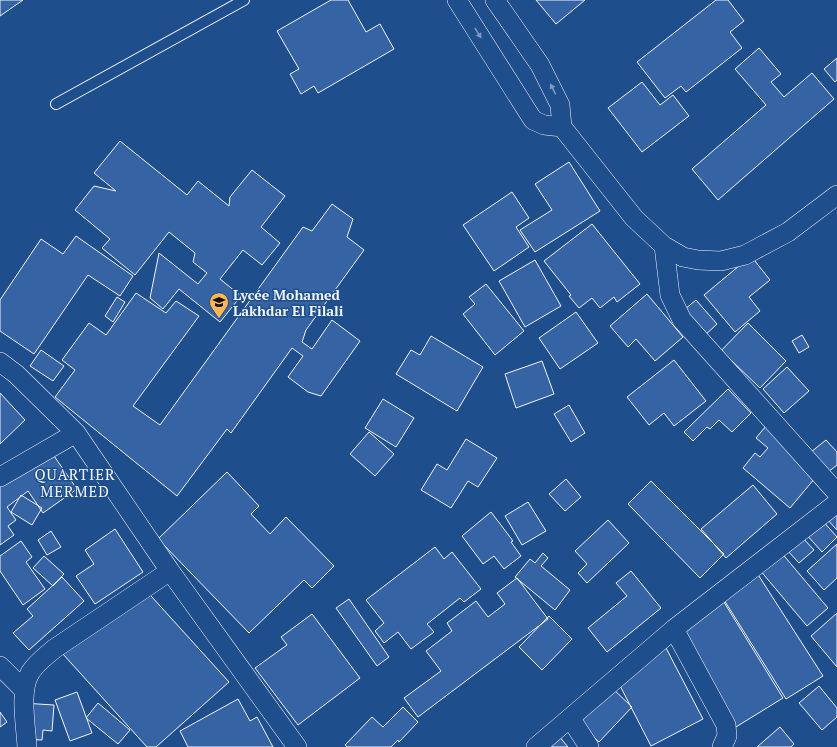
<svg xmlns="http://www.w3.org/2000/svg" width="837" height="747" font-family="'PT Serif',serif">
	<rect width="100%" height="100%" fill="#1f4e8c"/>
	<!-- building -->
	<path fill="#3563a3" stroke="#f2f6ff" d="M0,0H23L0,16Z
		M331,0H348L366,32L380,24L394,49L318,93L314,86L301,94L290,74L299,69L277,31Z
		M536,0H585L556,24Z
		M716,0H728L744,21L730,32L742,48L686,92L681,86L665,98L637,62Z
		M759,48L781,74L771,82L784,97L812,73L834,99L718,200L692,169L766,105L735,69Z
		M837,58V80L835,82L824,69Z
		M642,82L660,105L673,95L689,116L642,152L608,108Z
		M120,141L187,195L198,181L229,206L230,197L252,170L285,196L261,227L280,243L262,265L243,250L220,279L241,296L220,322L179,289L163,309L150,298L159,253L198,284L207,273L193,262L195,253L169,232L135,275L102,248L110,239L75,210L94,186L116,191L94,173Z
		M569,162L600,211L535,252L520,230L552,210L535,184Z
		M512,192L529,218L516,227L529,247L494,271L463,225Z
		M332,204L353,219L347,237L364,250L306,330L302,342L312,349L332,320L360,341L321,396L308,392L288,377L303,356L292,348L231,433L227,429L177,496L55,397L75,370L62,360L89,323L106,335L136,293L166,313L176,301L199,316L133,406L160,425L303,227L312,231Z
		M592,224L640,284L617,302L614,297L600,308L592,298L579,308L569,296L571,295L544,261Z
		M76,236L133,276L120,296L88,275L34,354L0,331V300L41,239L63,254Z
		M751,256L770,280L749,297L760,311L735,332L704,295Z
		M535,260L561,306L525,327L499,281Z
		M486,284L524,331L495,355L463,314L475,304L469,297Z
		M647,294L683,337L655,361L636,339L628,347L610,326Z
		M117,297L125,302L113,322L105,316Z
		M696,300L717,324L701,339L679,314Z
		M576,312L598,343L560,369L539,338Z
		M748,323L786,361L760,388L732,361L724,370L713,359Z
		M802,335L809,347L799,353L792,341Z
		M431,336L483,367L457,411L396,374L411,350L420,355Z
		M41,350L64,366L53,381L30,366Z
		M674,360L706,401L674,426L664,413L649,425L627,397Z
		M542,361L554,394L516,408L505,374Z
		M787,367L809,391L784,413L763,389Z
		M728,389L751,413L732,432L719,420L710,429L707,427L693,441L684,432Z
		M0,393L25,420L0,444Z
		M383,399L414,418L396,447L365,428Z
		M569,405L585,433L571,442L554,414Z
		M766,426L820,472L790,508L743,468L755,453L760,457L768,448L756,438Z
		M369,432L394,454L375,476L350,454Z
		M466,439L497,458L478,487L468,481L451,508L421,490L437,464L447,470Z
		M826,440L837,452V465L828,472L811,452Z
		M45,443L77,489L43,513L28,491L7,507L16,520L8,526L14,535L0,545V476Z
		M227,472L259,506L251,514L270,534L286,517L334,566L312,588L304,580L249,633L158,539Z
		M566,479L581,497L565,511L549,494Z
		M651,481L724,554L700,578L628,504Z
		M753,485L777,514L726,558L701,529Z
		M21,495L42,508L32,525L11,512Z
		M528,502L546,531L522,545L505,516Z
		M837,508V530L826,518Z
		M491,512L513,541L511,542L521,556L504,569L494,556L483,564L462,536Z
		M821,519L837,537L822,552L805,533Z
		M608,520L629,543L587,583L578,573L587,564L575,551Z
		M115,529L143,572L95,604L76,576L94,564L85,550Z
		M51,531L61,547L47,555L38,540Z
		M801,536L814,550L799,563L787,550Z
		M21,541L32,557L26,562L45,589L23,605L0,571V556Z
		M837,544V578L824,590L807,571Z
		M435,547L444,559L452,552L481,589L464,602L460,598L427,624L434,632L411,649L398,632L384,643L375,631L384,623L366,600Z
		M780,551L828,608L807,626L759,569Z
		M543,553L548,558L541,566L570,590L555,610L515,577L530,559L535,563Z
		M44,556L64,574L53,586L33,568Z
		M631,571L661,608L607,652L588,628L627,596L616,583Z
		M757,573L823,676L786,699L721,595Z
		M62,577L84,601L29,650L13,633L33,616L27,609Z
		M517,578L548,619L418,717L404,698L441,671L426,651L452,631L447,623L476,601L488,617L505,604L497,593Z
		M142,586L229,682L156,747H147L62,653Z
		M349,599L389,657L377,666L336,608Z
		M722,599L783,698L731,730L671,631Z
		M837,613V667L811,636Z
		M312,614L360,678L298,725L255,668L287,645L281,637Z
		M549,616L572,639L542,670L519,647Z
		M666,648L703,719L651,746L614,674Z
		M610,686L632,707L599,742L577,722Z
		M819,686L837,708V717L822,730L799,703Z
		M77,692L92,733L70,741L55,700Z
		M238,699L250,721L257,717L273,747H188L180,731Z
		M22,703L54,705L52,731L43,730L42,740L19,739Z
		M98,703L130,730L118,744L86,718Z
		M403,707L418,722L399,742L398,740L391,747H347L345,745L372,717L383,727Z
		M0,712L7,722L0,727Z
		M780,727L794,744L791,747H757Z
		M558,735L568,747H543Z"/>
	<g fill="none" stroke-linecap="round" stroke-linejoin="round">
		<defs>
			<path id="service" d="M56,104L244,0"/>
			<path id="minor" d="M457,0L533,120L544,125L562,127
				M495,0L540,65L560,105L562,127L634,218L664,246L683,257L698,260L721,261L745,255L788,232L837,195
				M664,246L670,295L682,320L837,493
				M0,362L16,374L76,433L170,571L297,747
				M0,477L76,433
				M674,629L726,725L727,736L722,747
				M0,666L24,690
				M571,719L589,747
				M27,747C26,726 19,691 30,673C36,663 46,656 54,649L170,571
				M536,747L674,629L837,503"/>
		</defs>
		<!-- service casing -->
		<use href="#service" stroke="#f2f6ff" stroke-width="12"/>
		<!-- minor casing -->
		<use href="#minor" stroke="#f2f6ff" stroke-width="20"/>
		<!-- service -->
		<use href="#service" stroke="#1f4e8c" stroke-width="10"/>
		<!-- minor -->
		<use href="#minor" stroke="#1f4e8c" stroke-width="19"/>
	</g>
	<!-- one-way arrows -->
	<defs><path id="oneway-solid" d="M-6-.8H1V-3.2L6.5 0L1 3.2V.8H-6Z"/></defs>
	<g fill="#7e9ac0">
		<use href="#oneway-solid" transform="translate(478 33) rotate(58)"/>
		<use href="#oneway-solid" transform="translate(553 89) rotate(-117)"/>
	</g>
	<!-- icons -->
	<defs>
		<symbol id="school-pin" viewBox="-11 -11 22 30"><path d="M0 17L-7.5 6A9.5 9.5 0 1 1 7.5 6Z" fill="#ffb74d" stroke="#1f4e8c"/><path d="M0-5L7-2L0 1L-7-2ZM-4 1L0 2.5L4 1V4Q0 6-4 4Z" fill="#111"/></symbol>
	</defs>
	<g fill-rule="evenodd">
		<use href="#school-pin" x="208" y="291" width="22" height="30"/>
	</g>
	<g text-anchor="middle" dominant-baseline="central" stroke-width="3" stroke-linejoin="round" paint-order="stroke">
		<!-- poi labels -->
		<g font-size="14" font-weight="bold" fill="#f2f6ff" stroke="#1f4e8c" text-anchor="start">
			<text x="233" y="294">Lycée Mohamed<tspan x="233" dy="16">Lakhdar El Filali</tspan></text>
		</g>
		<!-- neighbourhood labels -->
		<g font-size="15" letter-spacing="1" fill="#f2f6ff" stroke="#1f4e8c">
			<text x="75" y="474">QUARTIER<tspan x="75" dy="17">MERMED</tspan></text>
		</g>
	</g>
</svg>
